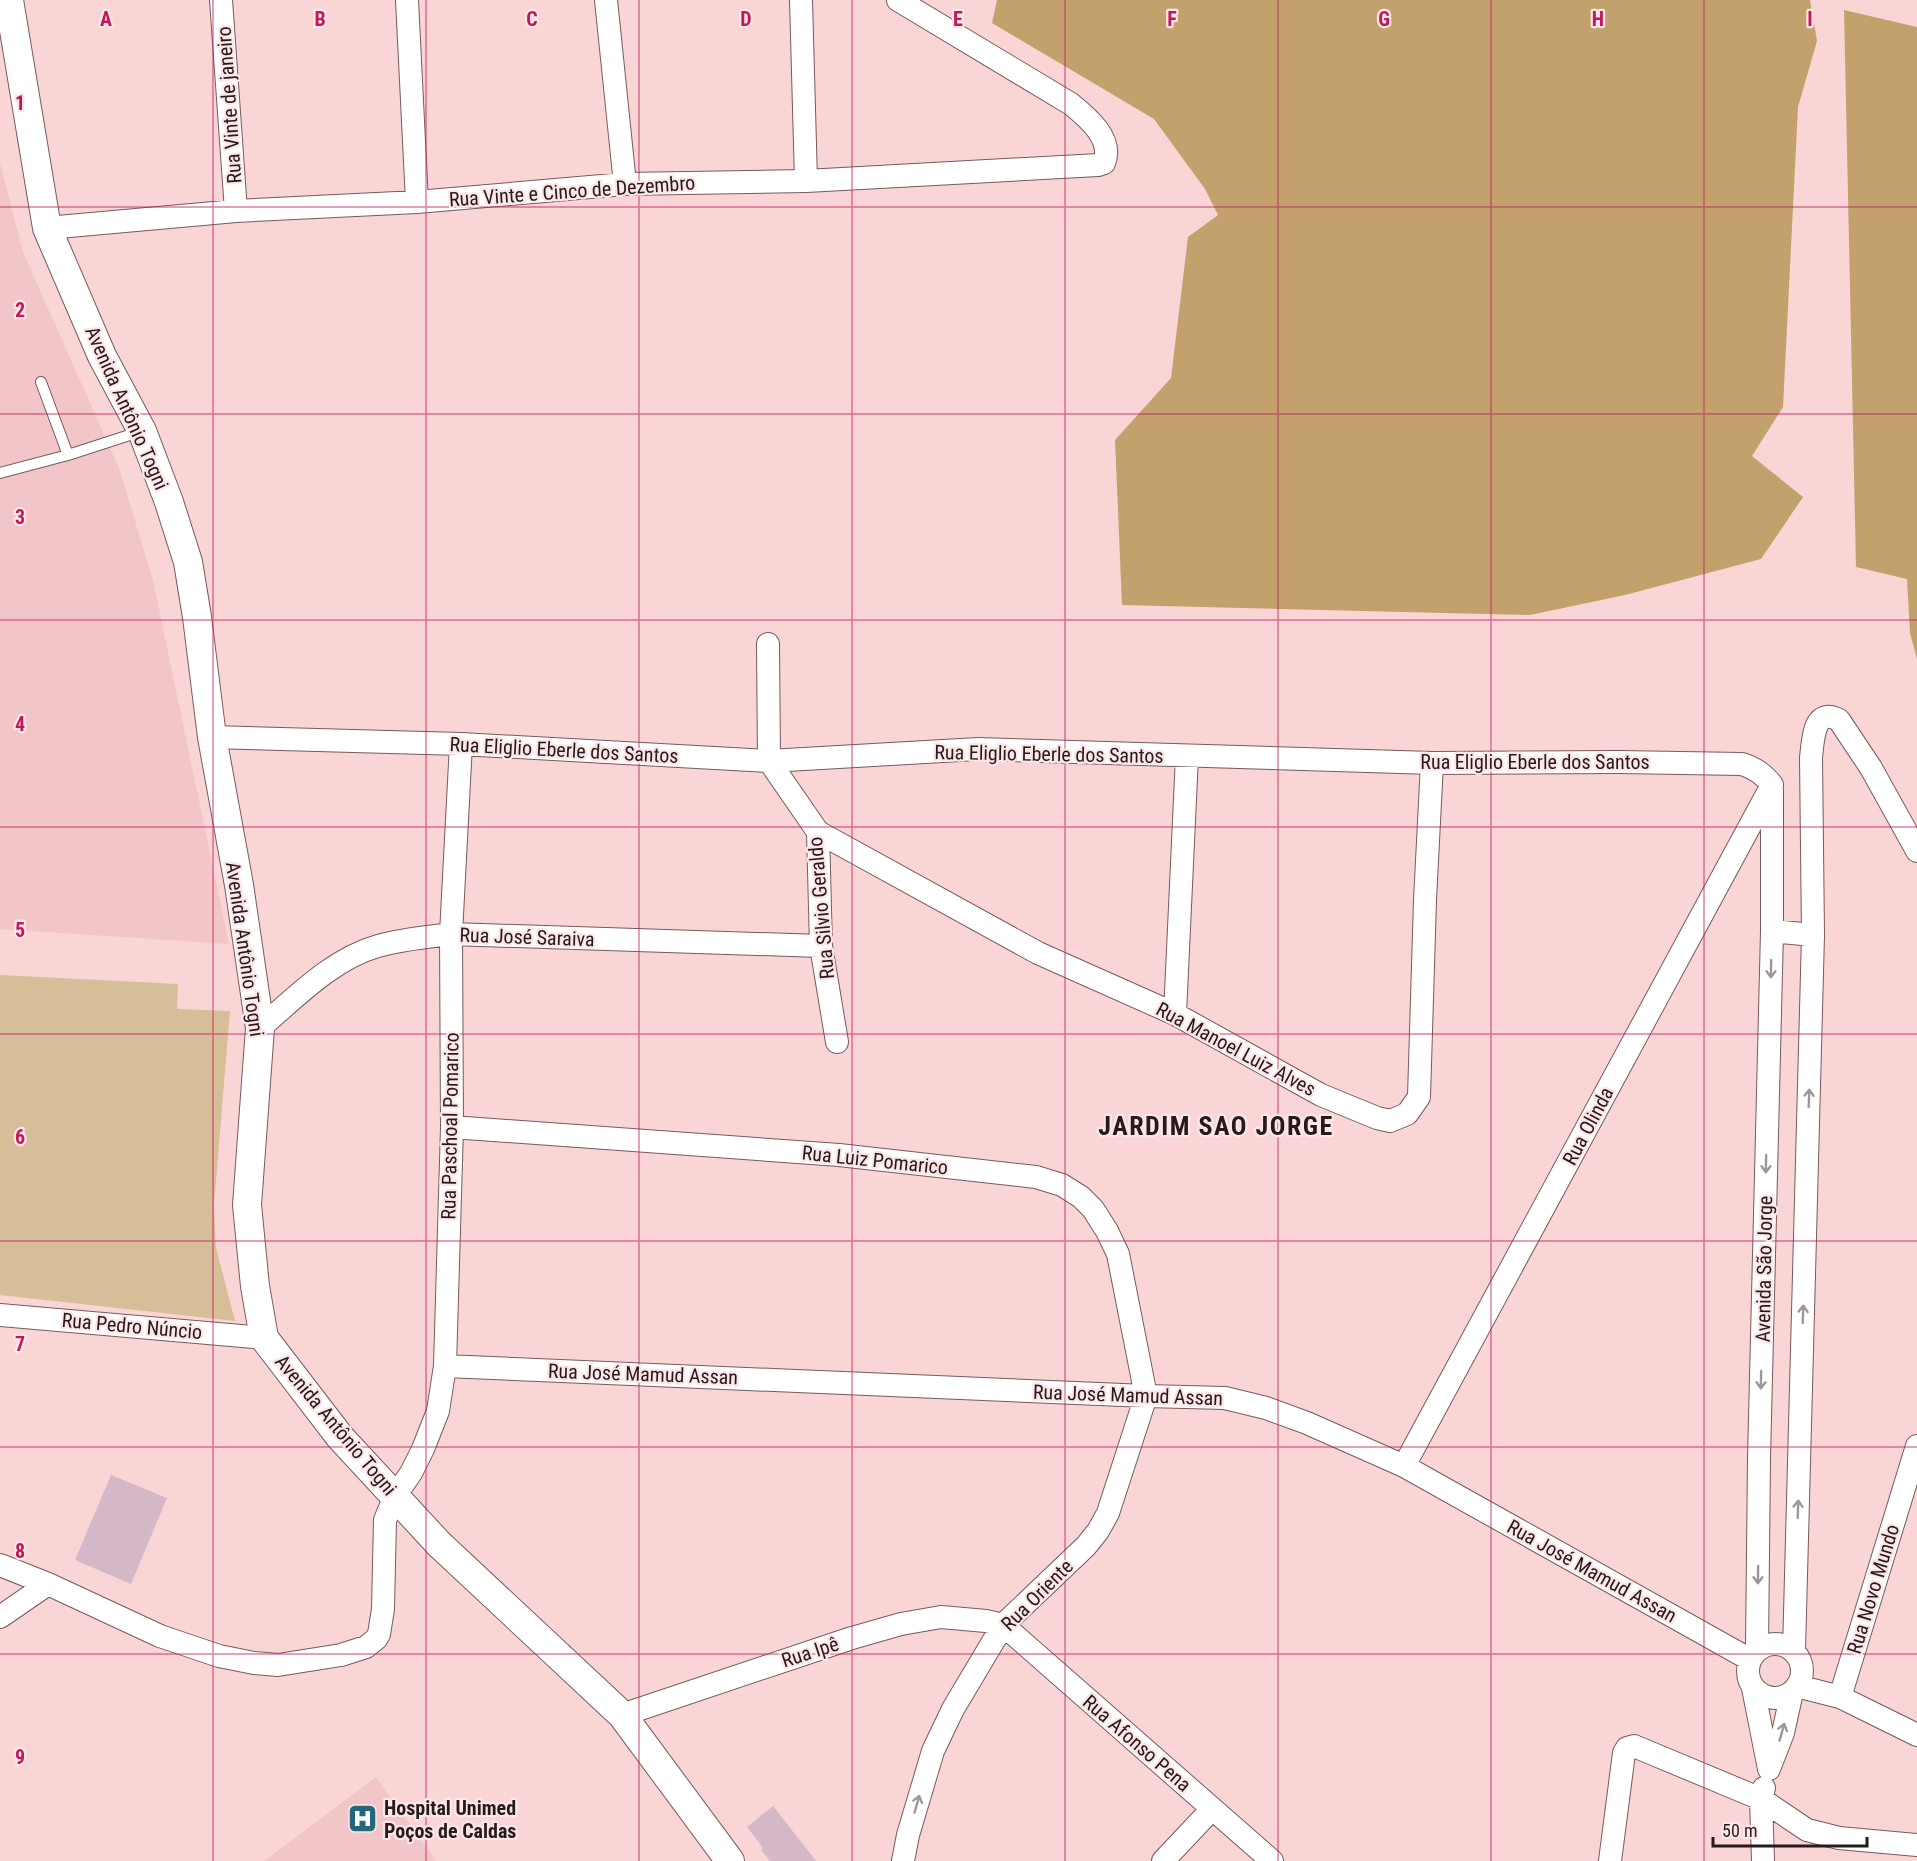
<svg xmlns="http://www.w3.org/2000/svg" width="1917" height="1861" font-family="'Roboto Condensed',sans-serif">
	<rect width="100%" height="100%" fill="#f9d5d6"/>
	<!-- built -->
	<path fill="#f2c6c8" d="M0,163L23,252L119,468L153,580L229,944L0,929Z
		M376,1777L436,1861H264Z"/>
	<!-- green -->
	<path fill="#d6be99" d="M0,975L178,984L177,1009L230,1011L214,1205L216,1248L235,1321L0,1295Z"/>
	<!-- forest -->
	<path fill="#c2a16d" d="M997,0H1810L1817,41L1798,107L1783,407L1752,456L1803,497L1761,559L1625,595L1530,615L1122,605L1115,440L1171,378L1188,237L1218,215L1205,189L1154,119L992,23Z
		M1844,10L1917,27V659L1910,633L1907,579L1856,567Z"/>
	<!-- building -->
	<path fill="#d5b8c7" d="M111,1475L167,1498L131,1584L75,1560Z
		M773,1806L816,1861H770L761,1850L763,1848L747,1827Z"/>
	<g fill="none" stroke-linecap="round" stroke-linejoin="round">
		<defs>
			<path id="service" d="M41,382L68,455
				M0,473L68,455L142,431"/>
			<path id="minor" d="M221,0L236,211
				M407,0L417,202
				M606,0L625,184
				M801,0L806,181
				M47,228L236,211L417,202L625,184L806,181L1098,165L1104,163C1114,139 1087,117 1071,104L898,0
				M768,644L769,761L818,832L821,946L837,1042
				M212,737L461,744L769,761L978,749L1432,763L1619,762L1742,764C1755,768 1764,774 1772,785
				M1772,790V931
				M818,832L1038,953L1175,1014L1321,1095L1377,1118L1390,1121L1407,1114L1419,1097L1425,900L1432,763
				M1175,1014L1187,756
				M260,1028C295,998 332,959 378,946C402,939 426,937 451,934L821,946
				M452,1127L839,1155L1036,1177L1062,1185L1081,1197L1093,1209L1107,1231L1118,1254L1146,1396L1108,1513L1098,1531L1086,1546L1003,1625L953,1709L933,1751L908,1835L903,1861
				M0,1315L264,1338
				M445,1366L1146,1396L1225,1398L1266,1408L1307,1423L1404,1466L1749,1659
				M1404,1466L1772,785
				M0,1565L48,1584L160,1636L219,1656L254,1663L278,1665L341,1655L366,1647L376,1639L379,1634L383,1609L385,1520L395,1496L411,1473L423,1449L438,1411L445,1366L452,1127L451,934L461,744
				M0,1617L48,1584
				M1748 1671a27 27 0 1 1 54 0a27 27 0 1 1-54 0Z
				M1757,1648L1759,1458L1772,931L1813,935
				M1794,1651L1813,935L1811,758C1813,741 1813,706 1839,720L1871,768L1917,851
				M1797,1686L1840,1697L1917,1735
				M1753,1688L1769,1769L1783,1733L1792,1692
				M1840,1697L1917,1446
				M622,1715L852,1638L901,1624L941,1617L986,1621L1003,1625L1272,1861
				M1163,1861L1212,1809
				M1610,1861L1624,1753L1627,1748L1634,1746L1761,1799L1807,1830L1839,1838L1917,1845
				M1763,1861L1761,1799L1764,1788"/>
			<path id="tertiary" d="M9,0L47,228L102,356L142,431L169,502L188,562L197,617L212,737L239,885L260,1028L247,1205L255,1286L264,1338L340,1437L439,1544L622,1715L730,1861"/>
		</defs>
		<!-- service casing -->
		<use href="#service" stroke="#775a5b" stroke-width="12"/>
		<!-- minor casing -->
		<use href="#minor" stroke="#775a5b" stroke-width="24"/>
		<!-- tertiary casing -->
		<use href="#tertiary" stroke="#775a5b" stroke-width="30"/>
		<!-- service -->
		<use href="#service" stroke="#fff" stroke-width="10"/>
		<!-- minor -->
		<use href="#minor" stroke="#fff" stroke-width="22"/>
		<!-- tertiary -->
		<use href="#tertiary" stroke="#fff" stroke-width="28"/>
	</g>
	<!-- one-way arrows -->
	<defs><path id="oneway-shaft" d="M-6 0H5M1.5-3L5.5 0L1.5 3" fill="none" stroke-width="1.6" stroke-linecap="round" stroke-linejoin="round" transform="scale(1.5)"/></defs>
	<g stroke="#9d9898">
		<use href="#oneway-shaft" transform="translate(1771 969) rotate(91)"/>
		<use href="#oneway-shaft" transform="translate(1809 1098) rotate(-88)"/>
		<use href="#oneway-shaft" transform="translate(1766 1164) rotate(91)"/>
		<use href="#oneway-shaft" transform="translate(1803 1314) rotate(-88)"/>
		<use href="#oneway-shaft" transform="translate(1761 1380) rotate(91)"/>
		<use href="#oneway-shaft" transform="translate(1798 1509) rotate(-88)"/>
		<use href="#oneway-shaft" transform="translate(1758 1575) rotate(91)"/>
		<use href="#oneway-shaft" transform="translate(1782 1732) rotate(-74)"/>
		<use href="#oneway-shaft" transform="translate(917 1804) rotate(-74)"/>
	</g>
	<!-- grid -->
	<path fill="none" stroke="#c2185b" stroke-width="1.5" stroke-opacity="0.55" d="M213,0V1861M426,0V1861M639,0V1861M852,0V1861M1065,0V1861M1278,0V1861M1491,0V1861M1704,0V1861M0,207H1917M0,414H1917M0,620H1917M0,827H1917M0,1034H1917M0,1241H1917M0,1447H1917M0,1654H1917"/>
	<!-- icons -->
	<defs>
		<symbol id="hospital-square" viewBox="-11 -11 22 22"><rect x="-9" y="-9" width="18" height="18" rx="4" fill="#24677a" stroke="#fce6e7"/><path d="M-5-5h3v3.5h4V-5h3V5h-3V1.5h-4V5h-3Z" fill="#fff"/></symbol>
	</defs>
	<g fill-rule="evenodd">
		<use href="#hospital-square" x="346" y="1802" width="33" height="33"/>
	</g>
	<g text-anchor="middle" dominant-baseline="central" stroke-width="4.5" stroke-linejoin="round" paint-order="stroke">
		<!-- street labels -->
		<g font-size="20" fill="#261a1a" stroke="#fce6e7">
			<text transform="translate(229 105) rotate(-94)">Rua Vinte de janeiro</text>
			<text transform="translate(572 191) rotate(-4)">Rua Vinte e Cinco de Dezembro</text>
			<text transform="translate(127 408) rotate(66)">Avenida Antônio Togni</text>
			<text transform="translate(564 750) rotate(3)">Rua Eliglio Eberle dos Santos</text>
			<text transform="translate(1049 754) rotate(1)">Rua Eliglio Eberle dos Santos</text>
			<text x="1535" y="762">Rua Eliglio Eberle dos Santos</text>
			<text transform="translate(821 908) rotate(-95)">Rua Silvio Geraldo</text>
			<text transform="translate(527 937) rotate(2)">Rua José Saraiva</text>
			<text transform="translate(245 949) rotate(82)">Avenida Antônio Togni</text>
			<text transform="translate(1236 1049) rotate(28)">Rua Manoel Luiz Alves</text>
			<text transform="translate(450 1126) rotate(-89)">Rua Paschoal Pomarico</text>
			<text transform="translate(1588 1126) rotate(-62)">Rua Olinda</text>
			<text transform="translate(875 1160) rotate(6)">Rua Luiz Pomarico</text>
			<text transform="translate(1764 1269) rotate(-89)">Avenida São Jorge</text>
			<text transform="translate(132 1326) rotate(5)">Rua Pedro Núncio</text>
			<text transform="translate(643 1374) rotate(2)">Rua José Mamud Assan</text>
			<text transform="translate(1128 1395) rotate(2)">Rua José Mamud Assan</text>
			<text transform="translate(336 1425) rotate(50)">Avenida Antônio Togni</text>
			<text transform="translate(1592 1571) rotate(29)">Rua José Mamud Assan</text>
			<text transform="translate(1873 1589) rotate(-73)">Rua Novo Mundo</text>
			<text transform="translate(1037 1595) rotate(-45)">Rua Oriente</text>
			<text transform="translate(810 1652) rotate(-18)">Rua Ipê</text>
			<text transform="translate(1137 1743) rotate(41)">Rua Afonso Pena</text>
		</g>
		<!-- poi labels -->
		<g font-size="20" font-weight="bold" fill="#261a1a" stroke="#fce6e7" text-anchor="start">
			<text x="384" y="1808">Hospital Unimed<tspan x="384" dy="23">Poços de Caldas</tspan></text>
		</g>
		<!-- district labels -->
		<g font-size="26" font-weight="bold" letter-spacing="1.5" fill="#261a1a" stroke="#fce6e7">
			<text x="1216" y="1126">JARDIM SAO JORGE</text>
		</g>
	</g>
	<g font-size="20" text-anchor="middle" font-weight="bold" fill="#c2185b" stroke="#fce6e7" stroke-width="4.5" stroke-linejoin="round" paint-order="stroke">
		<text x="106" y="26">A</text>
		<text x="320" y="26">B</text>
		<text x="532" y="26">C</text>
		<text x="746" y="26">D</text>
		<text x="958" y="26">E</text>
		<text x="1172" y="26">F</text>
		<text x="1384" y="26">G</text>
		<text x="1598" y="26">H</text>
		<text x="1810" y="26">I</text>
		<text x="20" y="110">1</text>
		<text x="20" y="317">2</text>
		<text x="20" y="524">3</text>
		<text x="20" y="731">4</text>
		<text x="20" y="937">5</text>
		<text x="20" y="1144">6</text>
		<text x="20" y="1351">7</text>
		<text x="20" y="1558">8</text>
		<text x="20" y="1764">9</text>
	</g>
	<!-- scale -->
	<path d="M1713 1837v9h154v-9" fill="none" stroke="#261a1a" stroke-width="3"/>
	<text x="1722" y="1837" font-size="18" fill="#261a1a" stroke="#fce6e7" stroke-width="4.5" paint-order="stroke">50 m</text>
</svg>
